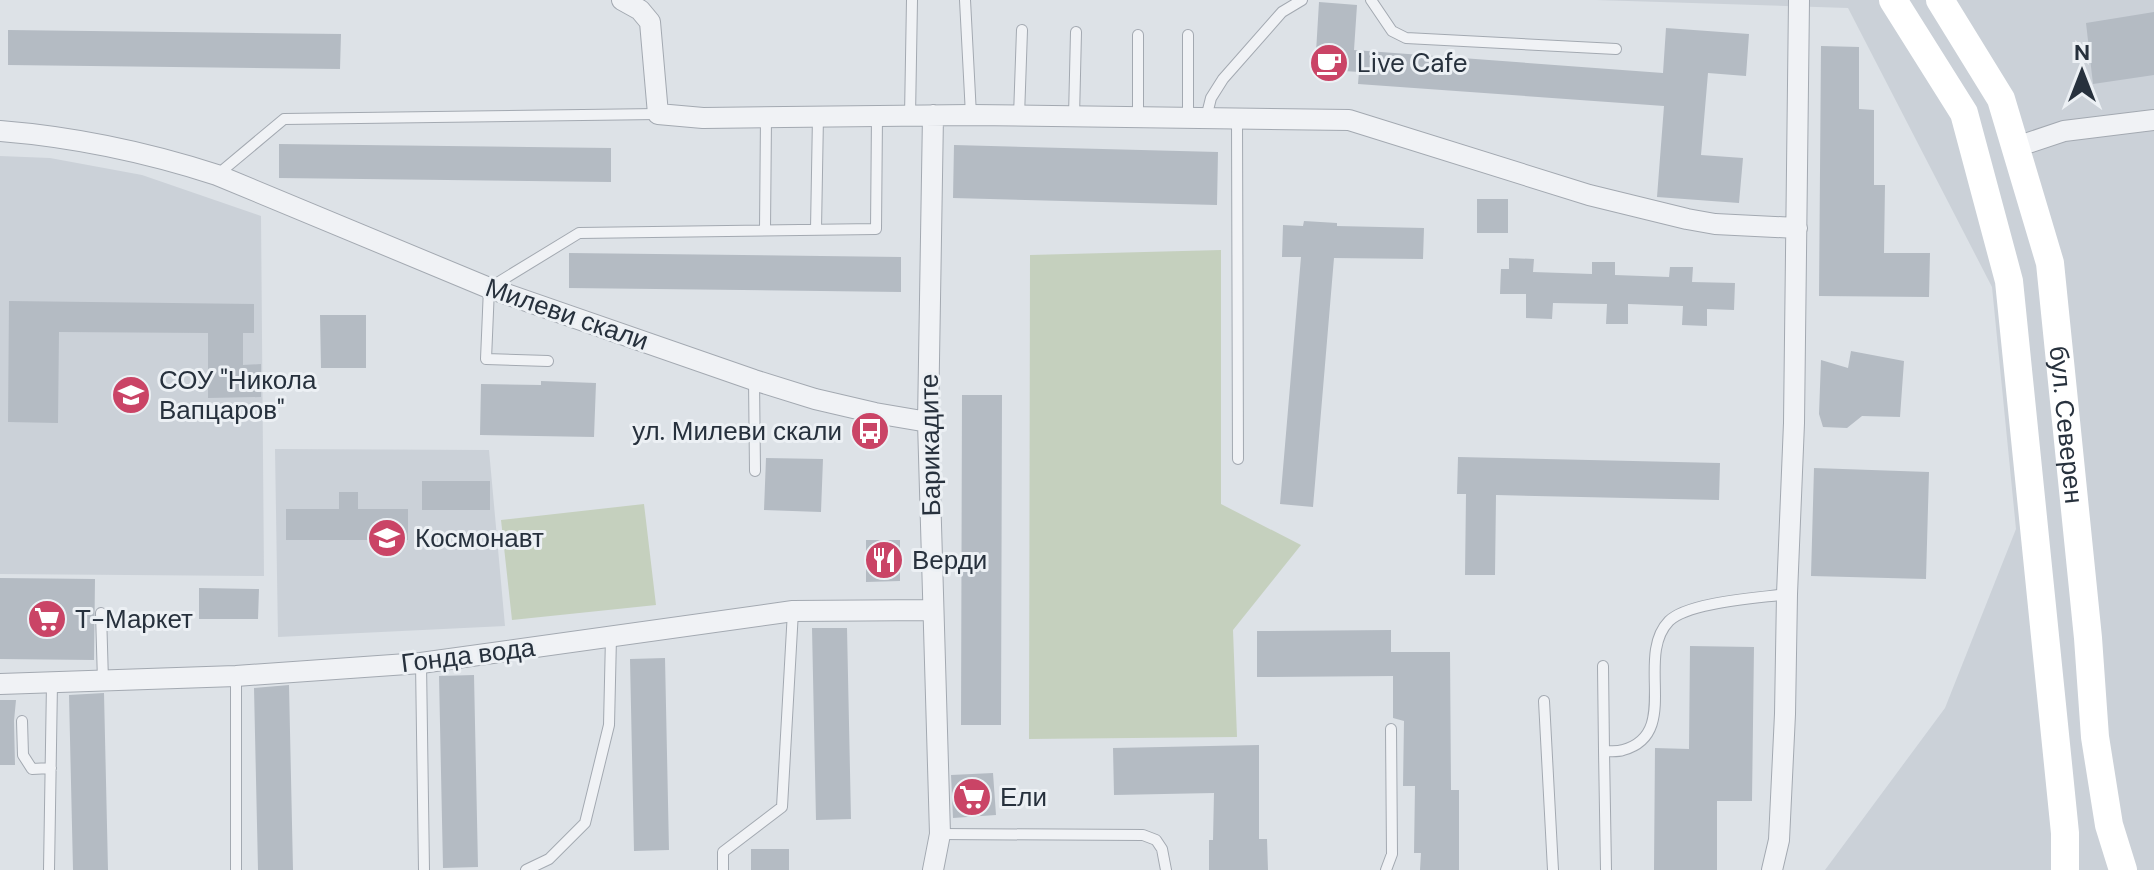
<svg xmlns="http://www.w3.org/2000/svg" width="2154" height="870" font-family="'DM Sans',sans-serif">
	<rect width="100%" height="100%" fill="#dde2e7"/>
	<!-- built -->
	<path fill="#cbd1d8" d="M1596,0H2154V870H1825L1945,708L2016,529L1992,287L1848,8Z
		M0,156L50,158L142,175L261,216L264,576L0,574Z
		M275,449L489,450L505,626L278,637Z"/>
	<!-- green -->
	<path fill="#c5d0be" d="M1221,250V504L1301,545L1233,630L1237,737L1029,739L1030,255Z
		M644,504L656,605L512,620L501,520Z"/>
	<!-- building -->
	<path fill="#b4bbc3" d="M1319,2L1357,5L1354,50L1663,73L1666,28L1749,34L1746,76L1708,73L1701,155L1743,158L1739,203L1657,197L1664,106L1358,84L1359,72L1315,69Z
		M2154,12V75L2093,84L2086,23Z
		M8,30L341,34L340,69L8,65Z
		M1821,46L1859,47V109L1874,110V185H1885L1884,253H1930L1929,297L1819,296Z
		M279,144L611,148V182L279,178Z
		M954,145L1218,152L1217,205L953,198Z
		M1477,199H1508V233H1477Z
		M1304,221L1337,223V226L1424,228L1423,259L1334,258L1313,507L1280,504L1301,257H1282L1283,225L1303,226Z
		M569,253L901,257V292L569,288Z
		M1509,258L1534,259L1533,272L1592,274V262H1615V275L1669,277L1670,267H1693L1692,282L1735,283L1734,310L1707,309V326L1682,325L1683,306L1628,304V324H1606L1607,304L1553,303L1552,319L1526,318V294H1500L1501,269H1509Z
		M9,301L254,304V333H243V365L261,364V397L208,398V333L59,332L58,423L8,422Z
		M320,315H366V368H321Z
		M1851,351L1904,361L1900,417L1862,416L1847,428L1823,427L1819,414L1821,360L1848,368Z
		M541,381L596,383L594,437L480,435L481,384L541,385Z
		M962,395H1002L1001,725H961Z
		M1458,457L1720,463L1719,500L1496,495L1495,575H1465L1466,494H1457Z
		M766,458L823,459L821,512L764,510Z
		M1814,468L1929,472L1926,579L1811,576Z
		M422,481H490V510H422Z
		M339,492H358V509H408V540H286V509H339Z
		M866,540H900V581L866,582Z
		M0,578L95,579L94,660L0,659Z
		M199,588L259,589L258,619H199Z
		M812,628H847L851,819L816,820Z
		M1391,630V652H1450L1451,790H1459V870H1420L1421,853H1414L1415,786H1403L1404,721L1393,718V676L1257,677V631Z
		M1690,646L1754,647L1752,801H1717V870H1654L1655,748L1689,749Z
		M665,658L669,850L634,851L630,659Z
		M474,675L478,867L443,868L439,676Z
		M289,685L293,870H258L254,688Z
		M104,693L108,870H73L69,695Z
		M0,700H16L14,721L15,765H0Z
		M1259,745V839H1267L1268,870H1209V840H1213L1214,793L1114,795L1113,748Z
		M993,773L996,815L953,818L951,775Z
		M751,849H789V870H751Z"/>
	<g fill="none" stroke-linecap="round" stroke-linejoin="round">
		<defs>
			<path id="lane" d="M965,0L971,115
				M1371,0L1392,31L1406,38L1616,49
				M910,116L912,0
				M1019,116L1022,30
				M1074,117L1076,32
				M1138,118V35
				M1188,118V35
				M1206,118L1211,98L1223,79L1282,12L1302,0
				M1237,119L1238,459
				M217,175L284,119L658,114
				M765,229L766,117
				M816,229L818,116
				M548,361L486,359L489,288L579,233L876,229L877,116
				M754,380L755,471
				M101,613L103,681
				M421,663L424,870
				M1603,666L1604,751
				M236,676V870
				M1544,701L1553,870
				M22,721L23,755L32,769L51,768
				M940,834L1143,835L1156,840L1162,849L1166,870
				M49,870L52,683
				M526,870L549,859L585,823L609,725L611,637
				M723,870V852L782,807L793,611
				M1386,870L1392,854L1391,729
				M1606,870L1604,751C1610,751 1617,752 1623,750C1682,734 1634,657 1669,621C1688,602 1759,598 1787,594"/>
			<path id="street" d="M622,0L640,10L650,22L658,114L703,118L971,115L1349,120L1589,195L1687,219L1715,224L1797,228
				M0,131C75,137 146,152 217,175L489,288L754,380L815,399L875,413L928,422
				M2016,147L2064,131L2154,120
				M0,684L236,676L421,663L793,611L933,610
				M933,870L940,834L928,422L933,115
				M1772,870L1779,840L1785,714L1787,594L1794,423L1799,0"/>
		</defs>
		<!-- lane casing -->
		<use href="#lane" stroke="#a3a9b1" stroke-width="12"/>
		<!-- street casing -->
		<use href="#street" stroke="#a3a9b1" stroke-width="22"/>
		<!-- lane -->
		<use href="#lane" stroke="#f0f2f5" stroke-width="10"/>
		<!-- street -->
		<use href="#street" stroke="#f0f2f5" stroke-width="20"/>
		<!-- secondary -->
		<g stroke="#fff" stroke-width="28">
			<path d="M1893,0L1964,113L2009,281L2065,833V870"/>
			<path id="s1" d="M1940,0L2001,99L2050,263L2088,638L2095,737L2109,825L2123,870"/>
		</g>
	</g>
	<!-- icons -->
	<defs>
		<symbol id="cafe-disc" viewBox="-11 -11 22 22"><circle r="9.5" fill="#ca4466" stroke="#ecf0f4"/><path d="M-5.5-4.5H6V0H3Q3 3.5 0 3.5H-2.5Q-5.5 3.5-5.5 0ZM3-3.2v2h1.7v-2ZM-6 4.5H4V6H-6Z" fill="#fff"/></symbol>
		<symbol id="school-disc" viewBox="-11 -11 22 22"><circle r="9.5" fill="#ca4466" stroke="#ecf0f4"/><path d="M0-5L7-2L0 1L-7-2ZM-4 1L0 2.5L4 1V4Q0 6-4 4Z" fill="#fff"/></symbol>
		<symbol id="bus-disc" viewBox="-11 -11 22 22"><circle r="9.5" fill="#ca4466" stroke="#ecf0f4"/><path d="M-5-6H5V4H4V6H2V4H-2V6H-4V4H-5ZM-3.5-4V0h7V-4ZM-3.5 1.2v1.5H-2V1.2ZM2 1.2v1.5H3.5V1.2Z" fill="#fff"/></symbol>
		<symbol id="restaurant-disc" viewBox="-11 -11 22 22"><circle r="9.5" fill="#ca4466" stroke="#ecf0f4"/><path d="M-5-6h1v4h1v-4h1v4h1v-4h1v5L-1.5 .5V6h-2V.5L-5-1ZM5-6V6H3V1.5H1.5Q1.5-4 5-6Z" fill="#fff"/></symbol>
		<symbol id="supermarket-disc" viewBox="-11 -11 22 22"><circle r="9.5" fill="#ca4466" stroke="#ecf0f4"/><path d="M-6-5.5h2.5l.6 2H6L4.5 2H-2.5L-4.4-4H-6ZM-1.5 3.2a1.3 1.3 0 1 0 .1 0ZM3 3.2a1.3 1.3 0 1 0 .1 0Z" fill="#fff"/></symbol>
	</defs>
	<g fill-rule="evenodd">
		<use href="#cafe-disc" x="1307" y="41" width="44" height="44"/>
		<use href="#school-disc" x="109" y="373" width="44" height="44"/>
		<use href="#bus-disc" x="848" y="409" width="44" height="44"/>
		<use href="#school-disc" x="365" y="516" width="44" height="44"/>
		<use href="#restaurant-disc" x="862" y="538" width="44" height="44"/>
		<use href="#supermarket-disc" x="25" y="597" width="44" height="44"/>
		<use href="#supermarket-disc" x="950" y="775" width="44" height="44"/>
	</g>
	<g text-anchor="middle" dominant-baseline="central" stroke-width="6" stroke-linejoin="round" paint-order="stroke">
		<!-- poi labels -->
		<g font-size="26" fill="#27313d" stroke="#ecf0f4" text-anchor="start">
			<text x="1357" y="63">Live Cafe</text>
			<text x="159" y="380">СОУ "Никола<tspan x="159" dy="30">Вапцаров"</tspan></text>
			<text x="842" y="431" text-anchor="end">ул. Милеви скали</text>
			<text x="415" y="538">Космонавт</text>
			<text x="912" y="560">Верди</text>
			<text x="75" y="619">Т-Маркет</text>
			<text x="1000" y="797">Ели</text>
		</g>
		<!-- street labels -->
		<g font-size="26" fill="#27313d" stroke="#ecf0f4">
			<text transform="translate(567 314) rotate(19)">Милеви скали</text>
			<text stroke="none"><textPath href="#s1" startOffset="450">бул. Северен</textPath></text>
			<text transform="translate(930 445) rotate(-91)">Барикадите</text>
			<text transform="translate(468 655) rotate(-7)">Гонда вода</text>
		</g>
	</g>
	<!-- north arrow -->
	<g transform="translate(2082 72)" stroke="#ecf0f4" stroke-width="6" paint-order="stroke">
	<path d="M0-6L14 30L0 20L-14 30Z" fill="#27313d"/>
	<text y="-12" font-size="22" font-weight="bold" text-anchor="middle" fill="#27313d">N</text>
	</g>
</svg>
